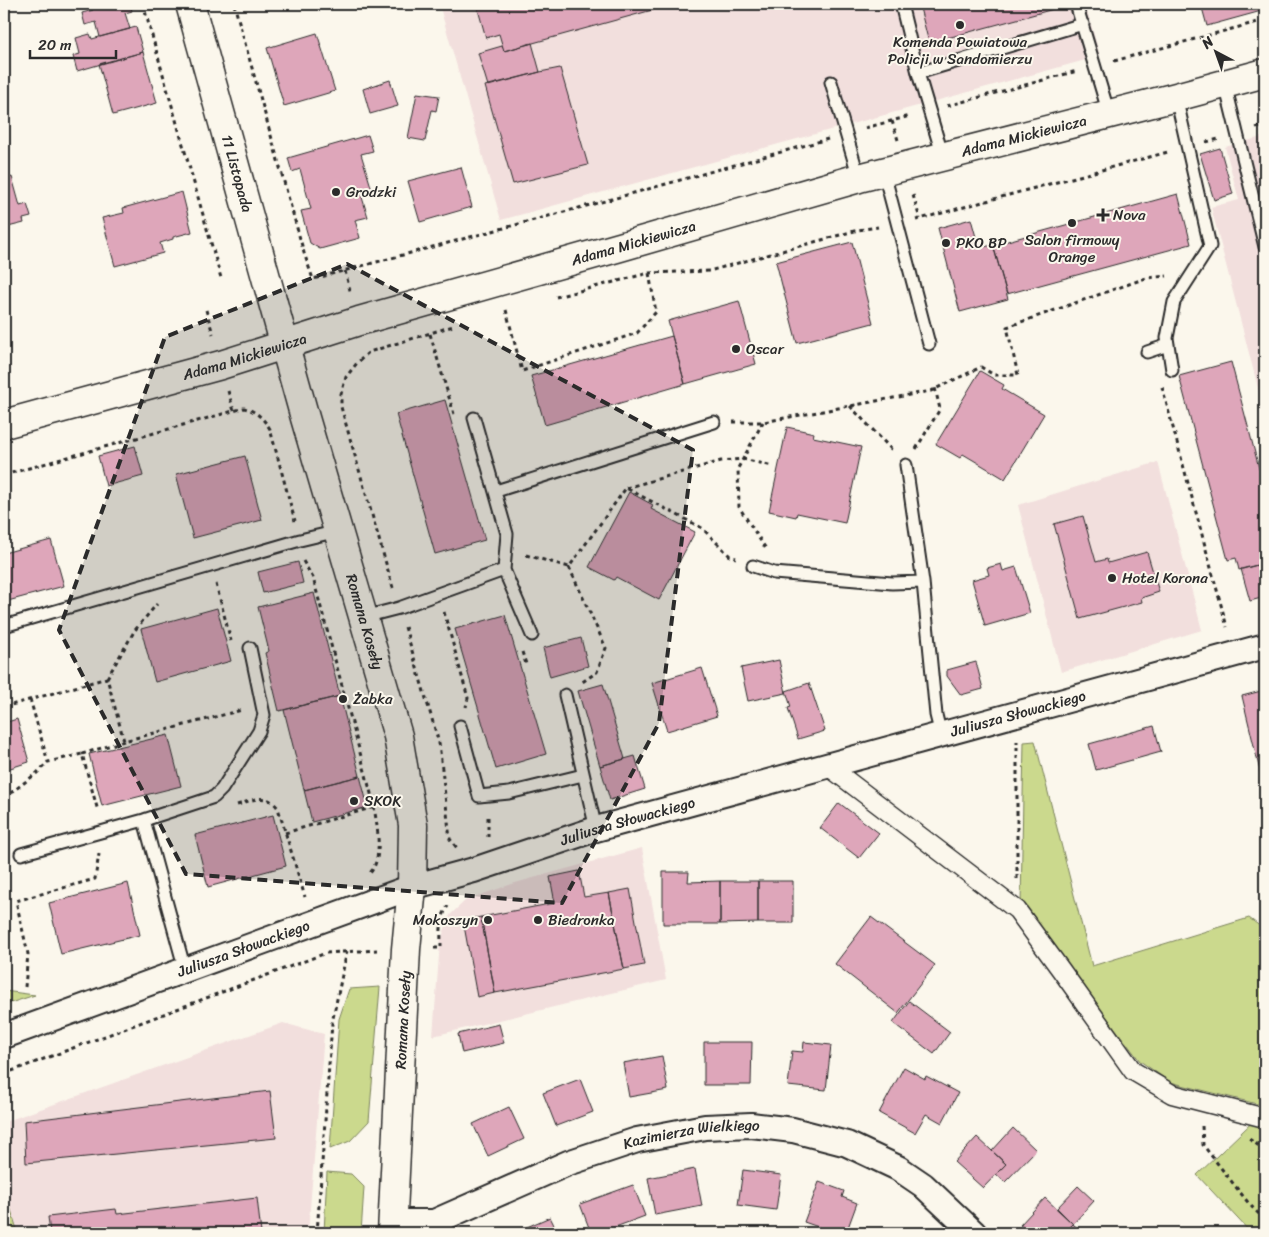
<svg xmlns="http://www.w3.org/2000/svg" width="1269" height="1237" font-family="Sriracha,sans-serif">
	<rect width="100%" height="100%" fill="#fbf7ec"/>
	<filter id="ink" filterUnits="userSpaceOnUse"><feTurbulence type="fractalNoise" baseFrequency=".02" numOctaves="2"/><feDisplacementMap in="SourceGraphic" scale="10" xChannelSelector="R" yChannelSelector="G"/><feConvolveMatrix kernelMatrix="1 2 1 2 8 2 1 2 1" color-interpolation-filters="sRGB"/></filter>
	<g filter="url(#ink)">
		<!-- built -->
		<path fill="#f2dfdd" d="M439,4H1085L1100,56L501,220Z
			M1265,136V415L1211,207L1239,200L1225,147Z
			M1158,462L1202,630L1061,672L1018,505Z
			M642,848L666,980L433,1036L440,942L450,915L466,900L515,883Z
			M283,1023L324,1034L308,1233H18L4,1187V1122Z"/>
		<!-- green -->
		<path fill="#cbd98d" stroke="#7b825c" d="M1035,741L1092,966L1249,918L1265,930V1106L1170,1082L1140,1061L1021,905L1024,742Z
			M380,987L369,1121L350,1141L330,1149L339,1019L349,989Z
			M4,991L35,995L4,1005Z
			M1265,1110V1233H1251L1197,1175Z
			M327,1172L351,1174L364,1187L361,1233H324Z
			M4,1187L18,1233H4Z"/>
		<!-- building -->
		<path fill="#dea6ba" stroke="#2b2b2b" d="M91,4H130L132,11L125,13L130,29L100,37L96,22L85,25L82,13L93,10Z
			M485,4H674L504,51L499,34L486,38L477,6Z
			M919,4H1060L1061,7L929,43Z
			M1201,4H1265V10L1207,26Z
			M136,27L143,52L77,71L73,56L80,54L76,38L90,34L92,39Z
			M317,33L335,91L284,106L267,48Z
			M532,43L540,72L488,86L478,53L502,46L504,51Z
			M143,52L157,103L113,115L99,64Z
			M560,68L588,165L513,184L485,86L540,72Z
			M390,80L398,106L370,114L363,89Z
			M417,93L439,96L436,111L432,110L425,141L408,138Z
			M368,135L373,151L361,154L372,190L361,194L368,217L355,220L360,238L320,249L310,243L301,211L311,209L300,169L292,172L288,158Z
			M1220,148L1233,194L1214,200L1200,154Z
			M461,167L472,207L420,222L408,181Z
			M1265,167V190L1260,169Z
			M12,177L20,206L27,204L31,217L23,219L24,223L8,227L4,210V179Z
			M182,192L192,232L173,237V239L160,243L163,253L115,266L102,218L124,213L123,208Z
			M1178,194L1191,244L1007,294L993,245Z
			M971,219L979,248L993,245L1008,299L960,312L938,228Z
			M852,242L873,323L797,343L776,262Z
			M739,301L756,364L685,384L668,321Z
			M672,336L685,384L545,425L531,376Z
			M1231,362L1265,491V563L1239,570L1236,558L1228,560L1179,376Z
			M980,371L1004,385L1002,389L1044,414L1005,479L963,454L960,458L936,444Z
			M445,400L485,540L435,554L396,414Z
			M787,427L814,433L813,437L861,447L845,523L797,513L796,517L769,511Z
			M135,446L143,476L106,486L98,456Z
			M245,456L262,520L193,538L176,474Z
			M629,492L653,505L651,509L695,532L659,600L616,577L614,580L589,567Z
			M1083,516L1096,562L1107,559L1108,563L1147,552L1159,592L1141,598L1142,602L1080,619L1054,524Z
			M51,540L64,586L4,602V553Z
			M298,562L303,583L263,593L258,572Z
			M1265,563V597L1250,601L1241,569Z
			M1001,564L1003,571L1016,567L1030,613L985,626L972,580L989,575L987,568Z
			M314,593L340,696L279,711L265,653L269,651L258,607Z
			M217,608L231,661L155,682L141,629Z
			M505,615L546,754L496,769L455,629Z
			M581,638L588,666L550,677L543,648Z
			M779,660L786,693L748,701L741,668Z
			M976,662L983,689L961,695L947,676V670Z
			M702,668L717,716L667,731L652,683Z
			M809,683L825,731L798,739L788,708L791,707L786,691Z
			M603,684L625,759L600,766L578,691Z
			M1265,690V792L1242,696Z
			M340,696L360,776L304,790L284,710Z
			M17,719L29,762L4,770V723Z
			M1154,726L1161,752L1096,770L1089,744Z
			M168,735L181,786L102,806L89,754Z
			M635,756L645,789L610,800L600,766Z
			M360,776L368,807L312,822L304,790Z
			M839,803L879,833L859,858L820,828Z
			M273,815L286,866L208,887L195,835Z
			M579,871L584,897L609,893L624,969L495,993L481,917L555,903L550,877Z
			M663,872H689L688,882L720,881V924H663Z
			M720,881H758V923L720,924Z
			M758,881H793V923H758Z
			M128,883L140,935L61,954L49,903Z
			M630,889L644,965L624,969L609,893Z
			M481,917L495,993L477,997L463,920Z
			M871,917L935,965L898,1013L835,964Z
			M909,1001L950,1032L934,1054L893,1023Z
			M499,1024L504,1043L462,1053L458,1034Z
			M704,1042H752L751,1085H704Z
			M804,1042L831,1045L826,1090L788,1086L792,1051L803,1052Z
			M662,1056L668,1090L629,1097L623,1063Z
			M904,1067L925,1079L926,1076L958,1093L942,1123L926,1114L915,1133L879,1113Z
			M580,1079L593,1112L556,1126L543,1093Z
			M270,1091L276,1138L26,1163L24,1121Z
			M509,1107L524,1139L488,1156L473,1124Z
			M1013,1128L1036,1150L1005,1182L996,1174L1006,1164L992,1151Z
			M977,1137L1006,1164L983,1188L954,1162Z
			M695,1169L702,1206L655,1215L648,1178Z
			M743,1170L781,1175L776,1210L738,1205Z
			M819,1182L844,1191L842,1197L857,1203L846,1233H823L824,1229L804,1222Z
			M633,1185L645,1216L610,1229L609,1227L591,1233L580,1204Z
			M1078,1186L1094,1201L1073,1224L1057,1208Z
			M257,1198L261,1233H50L48,1217L116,1209L117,1214Z
			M1045,1198L1073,1224L1064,1233H1029L1020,1225Z
			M550,1217L558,1233H513Z
			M1073,1224L1083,1233H1064Z
			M892,1228L898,1233H887Z"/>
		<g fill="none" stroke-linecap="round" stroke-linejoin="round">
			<defs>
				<path id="service" d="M901,4L918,73L943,157
					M1076,4L1109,114
					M918,73L1083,24
					M831,82L859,178
					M1225,84L1265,247
					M884,173L929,344
					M1147,352L1168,345
					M1172,370L1167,338L1174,302L1210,246L1176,97
					M474,418L507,534L504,570L532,635
					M906,465L923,582L936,715L941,735
					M496,491L714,422
					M753,566L774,573L892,583L923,582
					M364,617L399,608L504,570
					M4,626L300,540L338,531
					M565,695L596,829
					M460,726L479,796L509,793L583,775
					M144,820L185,970
					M21,854L144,820L214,797L222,789L259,731L264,715L250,648"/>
				<path id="pedestrian" d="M828,766L1017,910L1061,970L1133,1071L1172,1094L1265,1118"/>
				<g id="minor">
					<path id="s1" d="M4,1036L412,887L474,870L596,829L1265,646"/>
					<path id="s2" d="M393,1222H434L568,1163L637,1140L705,1127L751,1125L793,1130L847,1144L898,1168L923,1185L974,1233"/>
				</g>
				<g id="tertiary">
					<path id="s3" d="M190,4L305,418L398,736L413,825L412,887L406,949L392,1233"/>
					<path id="s4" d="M4,424L221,365L359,321L620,247L859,178L1176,97L1265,73"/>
				</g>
			</defs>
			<!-- service casing -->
			<use href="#service" stroke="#2b2b2b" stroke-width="15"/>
			<!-- pedestrian casing -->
			<use href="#pedestrian" stroke="#2b2b2b" stroke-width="21"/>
			<!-- minor casing -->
			<use href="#minor" stroke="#2b2b2b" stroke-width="28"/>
			<!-- tertiary casing -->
			<use href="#tertiary" stroke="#2b2b2b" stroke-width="31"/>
			<!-- path -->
			<path stroke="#2b2b2b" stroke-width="3" stroke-dasharray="4 4" stroke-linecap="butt" d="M143,4L221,278
				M234,4L304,253L313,279L605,201L828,139
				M1114,61L1265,20
				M947,106L1077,71
				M892,121L898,140
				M865,128L910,116
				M1256,128L1265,126
				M1206,142L1219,139
				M913,195L920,219
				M916,220L1168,152
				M345,271L351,294
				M556,297L649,273L709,271L858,230L878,227
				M206,310L213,334
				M506,310L522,371L637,333L656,312L649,273
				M430,334L454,414
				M1162,387L1227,627
				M228,391L234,411
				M850,406L892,450
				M733,422H763L931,391L981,367L994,375H1018L1007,327L1146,278L1167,276
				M763,422L738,468L739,507L766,549
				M916,449L940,409L935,388
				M4,475L244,408C256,411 263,418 270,429L295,521
				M626,488L721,461L743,459L773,466
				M526,555L569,567L626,488L702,528L730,556L736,558
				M303,561L313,578L373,801C376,821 385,858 369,874
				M569,567L606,648L597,672L581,683
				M216,584L231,641
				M393,588L341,407V394L346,377L357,363L369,352L453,326
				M444,612L468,698L466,707
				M405,627L439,743L450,839L457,848
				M522,652L526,664
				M107,678L135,630L157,604
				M30,699L48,762L82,754L98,811
				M4,707L107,678L124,741L242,710
				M82,754L124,741
				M4,798L37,773L48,762
				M237,805C253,800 266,792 278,808L305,897
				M285,833L374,807
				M488,837V816
				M1017,879V741
				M434,948H441C441,933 439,919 448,906
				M25,987L28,954L16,901L95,879L99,854
				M4,1074L326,953L377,950
				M1202,1126L1203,1145L1250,1205L1265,1220
				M1249,1139L1265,1150
				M317,1233L332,1023L347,951"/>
			<!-- service -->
			<use href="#service" stroke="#fbf7ec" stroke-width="11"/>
			<!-- pedestrian -->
			<use href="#pedestrian" stroke="#fbf7ec" stroke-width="18"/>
			<!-- minor -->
			<use href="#minor" stroke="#fbf7ec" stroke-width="24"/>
			<!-- tertiary -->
			<use href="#tertiary" stroke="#fbf7ec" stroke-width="28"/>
		</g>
	</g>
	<!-- marked area -->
	<path fill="#2b2b2b" fill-opacity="0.2" stroke="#2b2b2b" stroke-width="4" stroke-dasharray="10 6" stroke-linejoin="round" d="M347,264L693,450L659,723L562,903L186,874L59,630L165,337Z"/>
	<!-- markers -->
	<g fill="#2b2b2b" stroke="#fbf7ec" stroke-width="2">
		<circle cx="960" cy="25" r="5"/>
		<circle cx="336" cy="192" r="5"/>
		<path d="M1100.5 207.5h5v5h5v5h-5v5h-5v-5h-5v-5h5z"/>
		<circle cx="1072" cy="223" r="5"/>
		<circle cx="946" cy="243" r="5"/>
		<circle cx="736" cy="349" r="5"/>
		<circle cx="1112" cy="578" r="5"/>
		<circle cx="343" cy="699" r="5"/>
		<circle cx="354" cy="801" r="5"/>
		<circle cx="488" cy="920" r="5"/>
		<circle cx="538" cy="920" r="5"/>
	</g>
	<g text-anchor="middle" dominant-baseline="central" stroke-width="4" stroke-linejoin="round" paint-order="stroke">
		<!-- poi labels -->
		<g font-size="15" fill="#2b2b2b" stroke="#fbf7ec" text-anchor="start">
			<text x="960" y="42" text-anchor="middle">Komenda Powiatowa<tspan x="960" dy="17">Policji w Sandomierzu</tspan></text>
			<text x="346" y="192">Grodzki</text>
			<text x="1113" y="215">Nova</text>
			<text x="1072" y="240" text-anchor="middle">Salon firmowy<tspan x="1072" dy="17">Orange</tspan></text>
			<text x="956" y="243">PKO BP</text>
			<text x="746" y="349">Oscar</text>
			<text x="1122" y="578">Hotel Korona</text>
			<text x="353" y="699">Żabka</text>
			<text x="364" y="801">SKOK</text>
			<text x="478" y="920" text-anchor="end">Mokoszyn</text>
			<text x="548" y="920">Biedronka</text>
		</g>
		<!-- street labels -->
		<g font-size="15" fill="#2b2b2b" stroke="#fbf7ec">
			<text stroke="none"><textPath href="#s4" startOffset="1060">Adama Mickiewicza</textPath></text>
			<text stroke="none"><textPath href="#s3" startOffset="176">11 Listopada</textPath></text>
			<text stroke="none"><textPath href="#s4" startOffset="655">Adama Mickiewicza</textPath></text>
			<text stroke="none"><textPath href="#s4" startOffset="250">Adama Mickiewicza</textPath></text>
			<text stroke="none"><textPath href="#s3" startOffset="642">Romana Koseły</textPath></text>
			<text stroke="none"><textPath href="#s1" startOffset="1065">Juliusza Słowackiego</textPath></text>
			<text stroke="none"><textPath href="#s1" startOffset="660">Juliusza Słowackiego</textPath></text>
			<text stroke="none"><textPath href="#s1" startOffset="255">Juliusza Słowackiego</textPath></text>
			<text transform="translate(403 1020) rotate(-87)">Romana Koseły</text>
			<text stroke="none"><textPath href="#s2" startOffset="315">Kazimierza Wielkiego</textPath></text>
		</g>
	</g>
	<!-- margin -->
	<rect width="1269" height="1237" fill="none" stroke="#fbf7ec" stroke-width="20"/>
	<rect x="10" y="10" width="1249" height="1217" fill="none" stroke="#2b2b2b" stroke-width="2" filter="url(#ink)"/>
	<!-- north arrow -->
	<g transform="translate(1216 52) rotate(319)" stroke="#fbf7ec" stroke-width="4" paint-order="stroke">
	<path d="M0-4L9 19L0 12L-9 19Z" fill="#2b2b2b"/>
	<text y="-8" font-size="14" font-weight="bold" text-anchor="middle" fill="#2b2b2b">N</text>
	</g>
	<!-- scale -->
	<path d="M30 50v8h86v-8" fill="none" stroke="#2b2b2b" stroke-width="2.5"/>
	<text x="38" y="50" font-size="15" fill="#2b2b2b" stroke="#fbf7ec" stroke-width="4" paint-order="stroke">20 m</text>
</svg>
